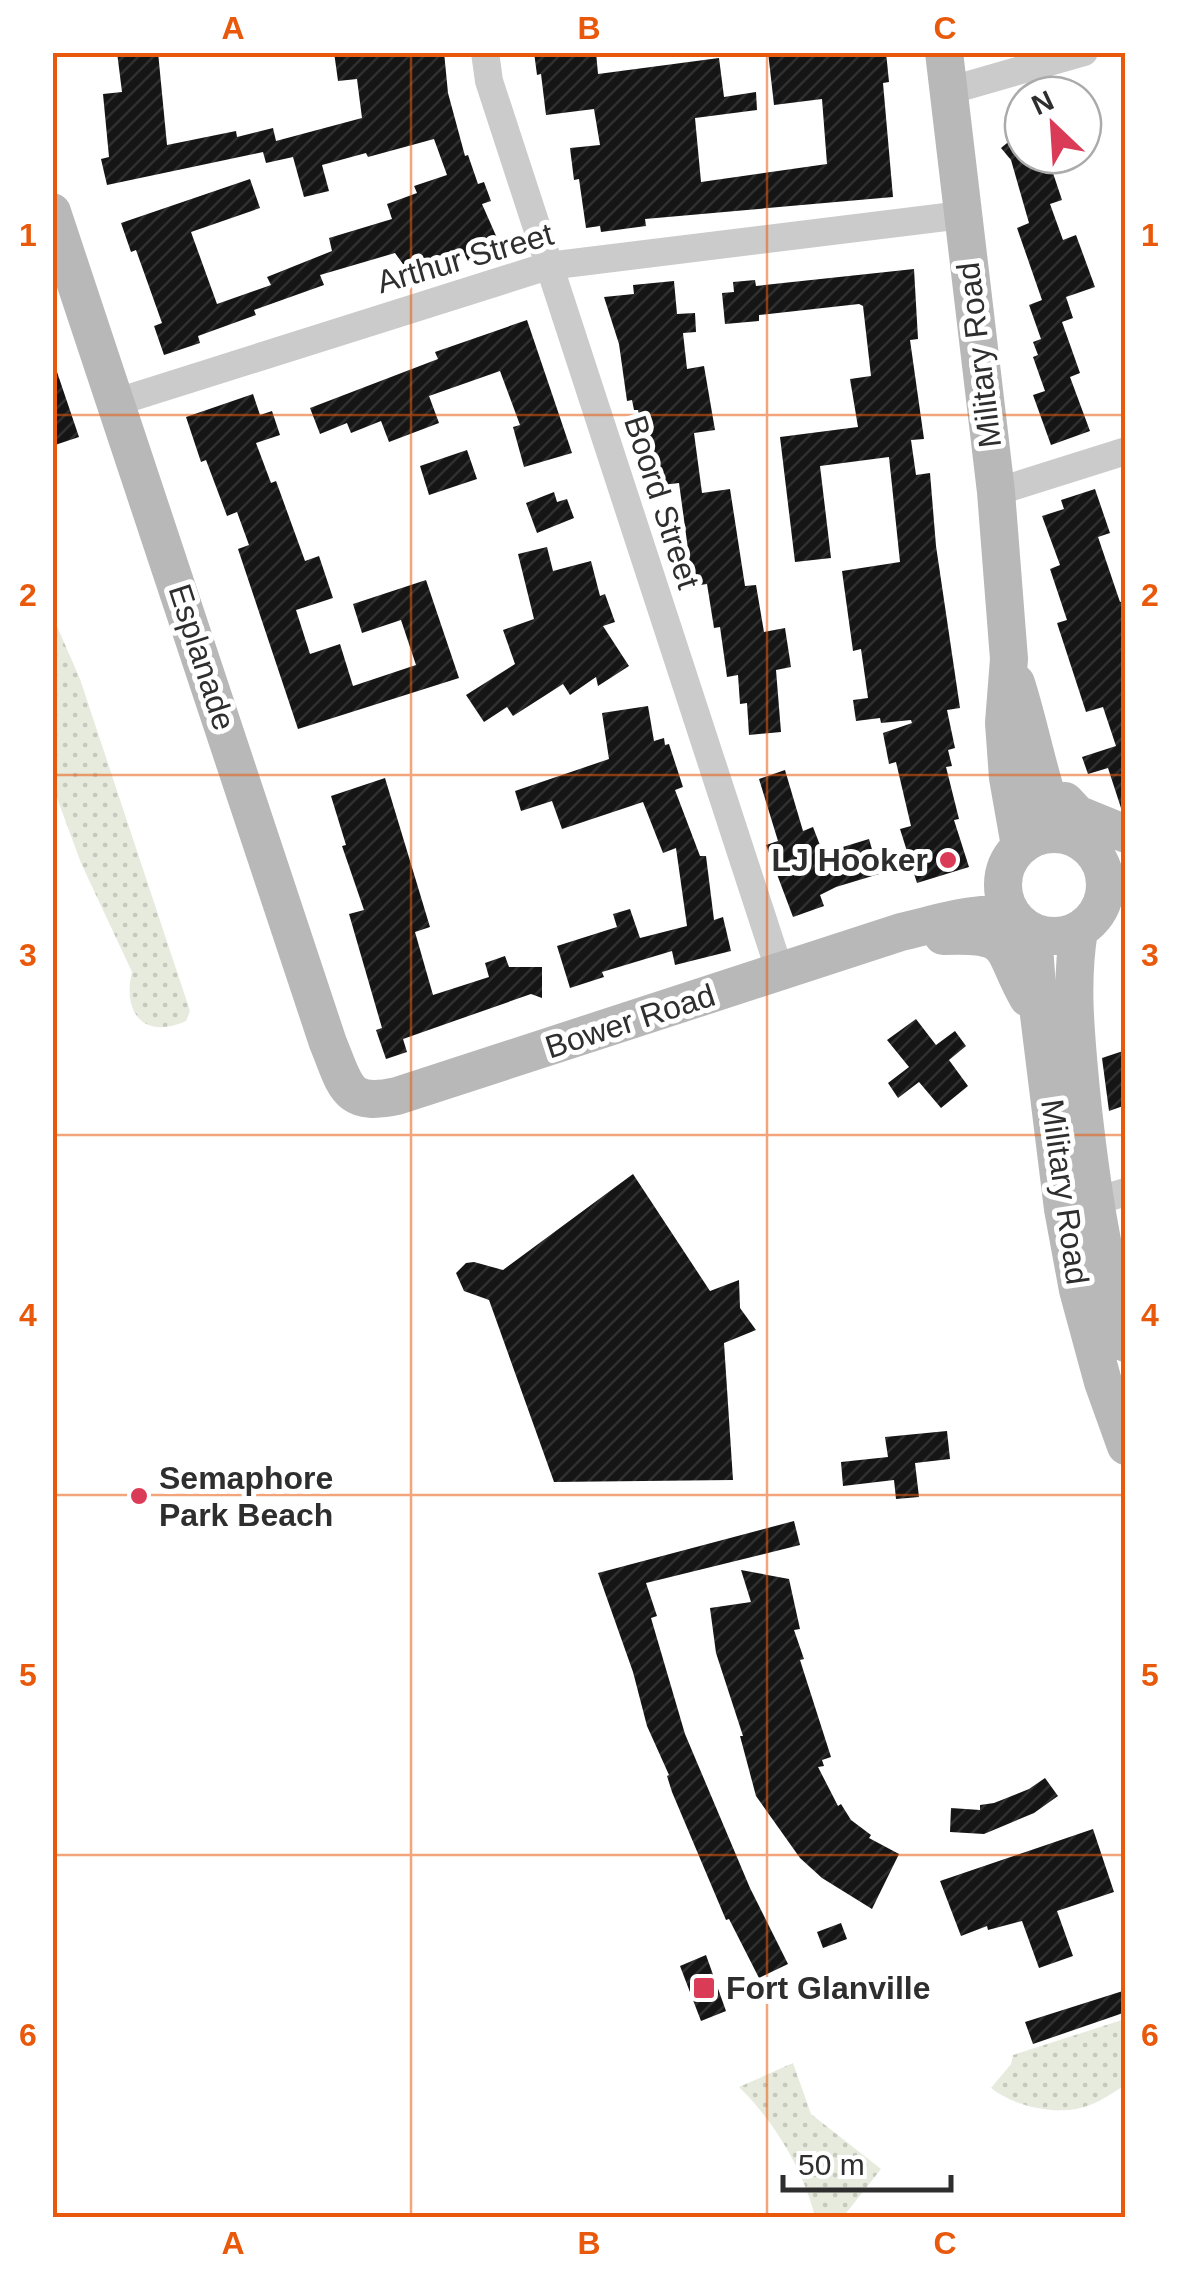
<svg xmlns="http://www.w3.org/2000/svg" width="1178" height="2270" font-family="Helvetica,sans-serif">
	<defs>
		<pattern id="grass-dots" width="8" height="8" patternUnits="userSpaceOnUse" patternTransform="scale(2.5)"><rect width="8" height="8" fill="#e6ebdd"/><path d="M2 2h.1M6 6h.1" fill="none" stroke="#c6cabe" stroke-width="1.8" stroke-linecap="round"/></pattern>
		<pattern id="building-hatch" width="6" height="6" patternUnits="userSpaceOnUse" patternTransform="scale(2.5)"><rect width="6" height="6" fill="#151515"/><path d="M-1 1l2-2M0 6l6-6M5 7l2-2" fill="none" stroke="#2f2f2f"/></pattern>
	</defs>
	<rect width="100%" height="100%" fill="#fff"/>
	<!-- grass -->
	<path fill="url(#grass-dots)" d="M53,617L80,679L190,1011L186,1021C144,1040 122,1013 132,972L81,863L53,787Z
		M1125,2019V2085C1114,2092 1103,2100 1090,2105C1061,2117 1014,2107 991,2088L1011,2064L1013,2055Z
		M793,2063L811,2114L881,2169L843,2217H815C804,2170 773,2120 739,2087Z"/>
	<!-- building -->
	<path fill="url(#building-hatch)" d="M117,52H158L167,145L236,131L237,137L273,128L276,141L362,118L357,79L338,81L334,52H444L448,93L465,156L468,155L478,184L484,182L491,201L482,204L497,238L486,242L491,252L468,261L464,253L413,278L395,253L320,275L324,285L254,310L256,315L198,336L200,343L164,355L154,326L162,323L136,250L131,252L121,223L250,179L260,208L191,232L217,304L271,285L267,277L332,251L329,238L392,219L387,204L417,193L414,186L447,175L434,139L368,157L366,153L322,165L329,191L304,197L293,157L266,163L263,152L107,185L101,159L109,157L103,94L122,92Z
		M534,52H596L598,74L719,58L724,97L756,92L757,110L695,118L701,182L827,164L822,99L774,105L768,52H886L889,82L883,83L893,197L645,219L646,226L601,232L600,226L586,228L579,179L574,180L570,148L600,145L594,109L546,115L541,74L537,75Z
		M1023,130V155H1047L1062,200L1050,204L1063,240L1076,235L1095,287L1066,297L1073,318L1062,322L1080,373L1070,377L1090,431L1051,445L1033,395L1045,391L1033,357L1038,355L1033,342L1041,339L1029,305L1042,300L1017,228L1029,223L1011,160L1001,148Z
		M914,269L918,339L910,340L924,439L911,440L916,475L930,473L936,546L960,708L947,710L955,748L948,750L952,766L946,767L959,819L954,820L969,867L917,883L900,829L911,826L896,762L889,764L883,733L912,723L911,720L881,723L880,718L856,721L853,700L868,698L861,649L853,651L842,571L900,562L889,457L820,466L831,558L795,562L780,437L858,427L850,379L871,376L863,306L859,304L759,315V321L725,324L722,293L734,292L733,282L755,280L756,286Z
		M674,281L677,314L695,313L696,332L683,333L687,369L704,366L715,430L694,433L702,493L730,489L745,586L756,585L764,632L785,628L791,667L776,670L781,732L749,735L747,703L740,704L738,675L727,677L720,627L714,628L707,584L693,586L679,483L654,486L648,441L642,433L638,410H634L632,400L627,401L619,344L604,297L634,294L633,285Z
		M527,320L572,453L524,467L513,427L520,425L500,371L429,396L439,423L389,442L381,421L351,433L347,423L320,434L310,408L438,359L435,352Z
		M56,369L79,437L52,446V370Z
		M253,394L260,415L272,411L280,435L256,443L271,483L276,481L305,561L319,556L333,598L296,610L310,654L340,644L353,686L416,665L401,620L362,633L353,604L426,580L459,678L298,729L238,549L249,545L237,512L227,516L206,460L201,462L186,417Z
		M467,450L477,479L429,495L420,466Z
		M1095,489L1110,533L1098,537L1120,602L1126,600V810L1121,808L1108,768L1088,774L1082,757L1116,746L1103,707L1086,712L1057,623L1067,620L1050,569L1060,565L1042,516L1064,509L1061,500Z
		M554,492L557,502L567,499L574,518L537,533L526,503Z
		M547,547L553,571L591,561L600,596L605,594L615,622L603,626L629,666L598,686L596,677L570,695L563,684L513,716L507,707L484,722L466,695L515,664L503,630L534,619L518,554Z
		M648,706L654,741L664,738L665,745L669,744L683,787L675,790L700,856H706L714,920L723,917L731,951L675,965L672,951L602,972L604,977L570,988L557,946L617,927L613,914L630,909L640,938L687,926L676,848L663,853L643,802L562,829L552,801L521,811L515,791L609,759L602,713Z
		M785,770L803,831L813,827L823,853L869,839L879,874L836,887L820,895L824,906L793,917L766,845L778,841L759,779Z
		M385,778L430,927L415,932L433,995L489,977L485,963L505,956L509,967H542V998L531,994L403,1039L407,1052L386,1059L376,1030L382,1028L349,914L364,910L342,846L346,845L331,796Z
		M916,1019L936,1045L955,1031L966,1046L949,1060L968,1086L941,1108L919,1082L898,1098L888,1083L909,1067L887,1040Z
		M1126,1050V1105L1109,1111L1102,1058Z
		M633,1174L710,1291L739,1280L740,1308L756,1330L724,1343L733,1480L554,1482L489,1300L464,1291L456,1273L466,1263L474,1262L503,1270Z
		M947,1431L950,1459L915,1463L919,1497L896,1499L894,1480L843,1486L841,1462L888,1457L885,1437Z
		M794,1521L800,1545L646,1583L657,1616L651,1618L685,1734L750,1888L788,1964L759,1978L729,1919L726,1920L672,1792L667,1776L669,1775L647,1726L633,1672L598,1573Z
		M741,1570L789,1579L800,1629L794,1630L804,1659L800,1660L831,1757L822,1760L824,1766L818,1767L838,1806L841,1804L851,1820L871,1835L869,1838L899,1854L872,1909L822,1878L800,1858L756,1796L740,1736H743L716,1653L710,1608L751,1602Z
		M1045,1778L1058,1796L1034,1813L984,1834L950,1832L951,1808L980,1810V1805L994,1803L1029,1789Z
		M1093,1829L1114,1892L1057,1911L1073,1956L1039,1968L1022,1921L988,1930L987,1926L961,1936L940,1881Z
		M841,1923L847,1939L823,1948L817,1932Z
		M706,1955L726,2011L701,2021L680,1966Z
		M1126,1990V2012L1033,2044L1025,2022Z"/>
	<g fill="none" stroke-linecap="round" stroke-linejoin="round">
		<!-- street -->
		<path stroke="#cbcbcb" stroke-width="28" d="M485,52L489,81L780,972
			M948,91L1084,52
			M117,402L548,266L962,215
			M996,492L1126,451
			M1079,1206L1126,1192"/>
		<!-- secondary -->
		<path stroke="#b8b8b8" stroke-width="38" d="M944,52L996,492L1009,659L1004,723L1008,778L1020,846
			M52,212L328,1043C346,1086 345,1107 397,1096L901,932C937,924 976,910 1013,916
			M1016,683C1032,733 1040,786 1061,834
			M1065,801L1077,814L1126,834
			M1003 885a51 51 0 1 1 102 0a51 51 0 1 1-102 0Z
			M1079,930C1070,985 1076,1036 1081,1091C1090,1177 1102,1260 1126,1343
			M1033,932L1039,1015L1063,1209L1078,1290L1103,1382L1126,1446
			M943,936C1016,933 999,948 1028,998"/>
	</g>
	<!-- grid -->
	<path fill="none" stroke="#e8590c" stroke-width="2.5" stroke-opacity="0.55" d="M411,52V2218M767,52V2218M52,415H1126M52,775H1126M52,1135H1126M52,1495H1126M52,1855H1126"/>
	<!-- markers -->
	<g fill="#da3b57" stroke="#fff" stroke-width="4">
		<circle cx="948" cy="860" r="10"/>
		<circle cx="139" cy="1496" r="10"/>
		<rect x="692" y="1976" width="24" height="24" rx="5"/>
	</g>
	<g text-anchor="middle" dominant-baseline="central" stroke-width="10" stroke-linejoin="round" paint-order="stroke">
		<!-- street labels -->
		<g font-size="32" fill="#2e2e2e" stroke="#fff">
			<text transform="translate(465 258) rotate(-16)">Arthur Street</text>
			<text transform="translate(979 355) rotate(-97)">Military Road</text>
			<text transform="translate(662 502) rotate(72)">Boord Street</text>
			<text transform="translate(202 657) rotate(72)">Esplanade</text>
			<text transform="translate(630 1021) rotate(-18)">Bower Road</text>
			<text transform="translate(1065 1192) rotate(82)">Military Road</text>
		</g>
		<!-- poi labels -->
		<g font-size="32" font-weight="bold" fill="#2e2e2e" stroke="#fff" text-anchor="start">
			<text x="928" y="860" text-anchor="end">LJ Hooker</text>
			<text x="159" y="1478">Semaphore<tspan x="159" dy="37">Park Beach</tspan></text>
			<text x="726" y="1988">Fort Glanville</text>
		</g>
	</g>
	<!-- border -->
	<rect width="1178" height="2270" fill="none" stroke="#ffffff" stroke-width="110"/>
	<!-- north arrow -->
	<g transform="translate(1053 125) rotate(335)"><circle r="48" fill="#ffffff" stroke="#ababab" stroke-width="2.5"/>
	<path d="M0-8L18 38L0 25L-18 38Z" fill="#da3b57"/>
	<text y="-15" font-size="28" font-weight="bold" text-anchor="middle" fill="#2e2e2e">N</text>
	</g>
	<!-- scale -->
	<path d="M783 2175v15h168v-15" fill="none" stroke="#2e2e2e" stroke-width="5"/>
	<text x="798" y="2175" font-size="30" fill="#2e2e2e" stroke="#ffffff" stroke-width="8" paint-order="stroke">50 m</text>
	<rect x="55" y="55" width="1068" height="2160" fill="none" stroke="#e8590c" stroke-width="4"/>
	<g font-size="32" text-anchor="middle" font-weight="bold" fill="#e8590c">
		<text x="233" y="39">A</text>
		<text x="589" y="39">B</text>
		<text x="945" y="39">C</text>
		<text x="28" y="246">1</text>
		<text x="1150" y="246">1</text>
		<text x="28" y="606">2</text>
		<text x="1150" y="606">2</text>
		<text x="28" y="966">3</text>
		<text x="1150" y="966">3</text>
		<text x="28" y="1326">4</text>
		<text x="1150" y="1326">4</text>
		<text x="28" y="1686">5</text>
		<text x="1150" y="1686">5</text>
		<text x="28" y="2046">6</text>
		<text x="1150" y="2046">6</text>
		<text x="233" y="2254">A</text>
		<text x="589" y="2254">B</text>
		<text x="945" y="2254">C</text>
	</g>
</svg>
